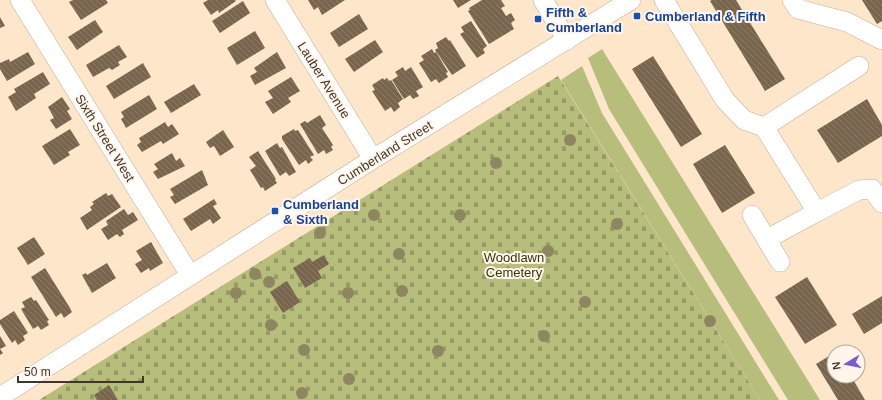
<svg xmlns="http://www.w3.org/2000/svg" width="882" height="400" font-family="Arial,sans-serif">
	<defs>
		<pattern id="cemetery-stones" width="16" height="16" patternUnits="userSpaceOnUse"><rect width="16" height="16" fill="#b7be7b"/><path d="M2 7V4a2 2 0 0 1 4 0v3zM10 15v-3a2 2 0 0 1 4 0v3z" fill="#969b65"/></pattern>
		<pattern id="building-back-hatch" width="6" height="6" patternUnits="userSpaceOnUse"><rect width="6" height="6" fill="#79654c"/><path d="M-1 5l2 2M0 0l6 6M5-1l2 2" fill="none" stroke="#8c7c69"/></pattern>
	</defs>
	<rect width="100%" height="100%" fill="#fde6c9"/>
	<!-- green -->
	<path fill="#b7be7b" d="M602,49L820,400H788L609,109L588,58Z
		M582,66L602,113L779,400H760L561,80Z"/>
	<!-- cemetery -->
	<path fill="url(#cemetery-stones)" d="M558,76L760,400H39Z"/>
	<!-- building -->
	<path fill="url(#building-back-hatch)" d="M73,0H106L108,3L81,20L69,2Z
		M208,0H235L236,1L219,13L218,10L211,15L203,3Z
		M308,0H345L322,15L318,7L314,10Z
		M453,0H471L458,8Z
		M482,0H501L505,6L501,8L506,16L511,13L515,20L511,23L514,29L489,44L468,11L470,10L469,8Z
		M712,0H736L785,79L765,91L710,1Z
		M862,0H882V21L877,24Z
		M243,1L250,13L220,33L212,21Z
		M359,14L368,29L339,47L330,33Z
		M0,17L5,26L0,28Z
		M95,20L103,32L77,50L68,37Z
		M471,21L487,46L483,49L485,53L477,58L460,34L464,32L461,27Z
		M255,31L265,48L237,65L227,48Z
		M446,37L449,41L450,40L466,66L452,75L435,50L438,48L436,43Z
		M375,40L383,52L354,72L345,59Z
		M119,45L127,57L118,62L120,65L112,70L109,68L93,77L86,65Z
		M432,49L434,53L436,52L448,72L446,73L448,77L439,83L436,79L431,82L419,63L424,60L421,56Z
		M28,52L35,64L7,81L0,69V63L9,59L10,62Z
		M277,52L286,68L255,85L250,76L257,72L254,68Z
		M653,56L702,134L681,147L632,69Z
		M143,63L151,77L114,99L106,86Z
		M403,67L405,71L411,67L423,87L416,91L419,96L413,99L410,95L404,99L392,80L398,76L395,72Z
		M43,72L50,84L34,94L36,98L16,111L8,97L16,92L14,89Z
		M291,77L300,91L288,98L291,102L273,114L265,102L273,98L268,91Z
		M383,78L384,80L387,78L389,81L391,80L403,99L398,103L400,107L394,112L391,107L385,111L372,91L375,90L372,85Z
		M194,84L201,95L171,113L164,102Z
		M149,95L157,109L126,128L121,119L124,117L121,112Z
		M62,97L70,109L67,111L72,119L56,129L50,120L54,118L48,107Z
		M867,99L882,125V136L838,163L817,130Z
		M320,115L326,125L322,128L333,145L331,147L333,150L326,154L324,150L318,154L300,124L305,121L307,123Z
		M165,122L168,127L172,124L179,134L163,144L161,141L142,152L137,145L141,142L139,138Z
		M70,129L80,145L68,152L70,155L54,165L42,146Z
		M294,129L295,131L298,130L314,155L310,157L313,160L308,164L306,160L299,165L282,139V136Z
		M223,130L234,147L220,156L214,146L210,148L206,142Z
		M277,143L280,148L282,147L296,172L289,176L286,172L280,176L265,151Z
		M725,145L755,193L722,213L693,164Z
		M258,151L276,179L275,180L277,183L265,191L263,187L261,188L250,170L256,166L249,157Z
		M172,153L176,161L180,158L185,166L158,179L153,172L158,169L154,164Z
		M202,170L208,185L175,204L170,197L174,195L170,189Z
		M106,193L108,196L112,194L121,207L87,230L80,218L92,210L90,207L94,204L92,202Z
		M214,199L217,204L213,206L221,218L213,224L210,219L191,231L183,219Z
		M124,209L128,215L133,212L138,220L122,230L124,234L120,237L117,234L108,240L101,229L108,225L106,221Z
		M34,237L45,254L28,265L17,248Z
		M151,242L163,263L150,271L149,268L141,273L135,264L142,260L136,251Z
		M324,255L329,264L318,271L322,278L305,288L293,268L310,258L312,262Z
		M107,263L116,278L92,293L82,275L86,273L87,275Z
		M45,268L70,308L72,312L64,318L61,313L56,317L31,277Z
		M807,277L837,325L805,344L775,297Z
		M287,281L300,302L283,313L270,292Z
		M882,296V323L864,334L852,314Z
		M31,297L34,301L36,300L49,320L47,321L49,325L41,330L38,326L33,329L21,309L25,307L22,302Z
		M14,311L28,333L23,336L25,340L18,345L15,340L12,343L0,324V320Z
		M0,336L6,346L0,349L3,353L0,355Z
		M834,353V376H851L865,400H838L816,364Z
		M109,385L118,400H97L94,395Z"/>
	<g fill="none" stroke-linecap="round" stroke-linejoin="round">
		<defs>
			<path id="minor" d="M20,0L190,275
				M275,0L373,159
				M543,0L567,40
				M664,0L725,100L744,120L764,127L817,212L767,239
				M792,0L798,9L847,22L882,40
				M764,127L859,66
				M817,212L859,190L872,189L882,203
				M752,215L780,262
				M0,397L373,159L631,0"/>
		</defs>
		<!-- minor casing -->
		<use href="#minor" stroke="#c5ae93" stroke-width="20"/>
		<!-- minor -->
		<use href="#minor" stroke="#fff" stroke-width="19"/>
	</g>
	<!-- trees -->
	<g fill="#8e8660">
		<circle cx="570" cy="140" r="6"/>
		<circle cx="496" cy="163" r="6"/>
		<circle cx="374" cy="215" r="6"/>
		<circle cx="460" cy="215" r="6"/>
		<circle cx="617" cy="224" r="6"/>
		<circle cx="320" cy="233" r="6"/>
		<circle cx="548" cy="251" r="6"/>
		<circle cx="399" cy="254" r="6"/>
		<circle cx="255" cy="274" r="6"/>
		<circle cx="269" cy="282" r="6"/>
		<circle cx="402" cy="291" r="6"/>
		<circle cx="236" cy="293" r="6"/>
		<circle cx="348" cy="293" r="6"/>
		<circle cx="585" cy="302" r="6"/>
		<circle cx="710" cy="321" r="6"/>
		<circle cx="271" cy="325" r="6"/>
		<circle cx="544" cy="336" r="6"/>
		<circle cx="304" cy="350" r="6"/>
		<circle cx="438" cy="351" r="6"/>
		<circle cx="349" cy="379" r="6"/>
		<circle cx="302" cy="393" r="6"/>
	</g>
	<!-- markers -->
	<g fill="#1a4fb4" stroke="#fff5ea" stroke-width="1.5">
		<rect x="633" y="12" width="8" height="8" rx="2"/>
		<rect x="534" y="15" width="8" height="8" rx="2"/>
		<rect x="271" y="207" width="8" height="8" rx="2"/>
	</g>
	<g text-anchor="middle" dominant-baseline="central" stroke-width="4" stroke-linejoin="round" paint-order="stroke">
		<!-- transit labels -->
		<g font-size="13" font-weight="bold" fill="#164399" stroke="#fff5ea" text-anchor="start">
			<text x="546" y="12">Fifth &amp;<tspan x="546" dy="15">Cumberland</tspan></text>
			<text x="645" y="16">Cumberland &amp; Fifth</text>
			<text x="283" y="204">Cumberland<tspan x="283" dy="15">&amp; Sixth</tspan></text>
		</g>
		<!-- street labels -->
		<g font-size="13" fill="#40372c" stroke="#fff5ea">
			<text transform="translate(324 80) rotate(58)">Lauber Avenue</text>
			<text transform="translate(105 138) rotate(58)">Sixth Street West</text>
			<text transform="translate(385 153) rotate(-32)">Cumberland Street</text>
		</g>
		<!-- park labels -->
		<g font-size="13" fill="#34370b" stroke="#fff5ea">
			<text x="514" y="257">Woodlawn<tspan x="514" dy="15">Cemetery</tspan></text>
		</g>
	</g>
	<!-- north arrow -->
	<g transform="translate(846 364) rotate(260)"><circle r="19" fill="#fff5ea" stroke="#b3a99e"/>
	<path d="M0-3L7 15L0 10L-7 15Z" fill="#7f59d2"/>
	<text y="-6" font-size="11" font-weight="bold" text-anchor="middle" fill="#40372c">N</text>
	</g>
	<!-- scale -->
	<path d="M18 376v6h125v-6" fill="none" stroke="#40372c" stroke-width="2"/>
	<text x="24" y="376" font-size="12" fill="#40372c" stroke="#fff5ea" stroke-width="3" paint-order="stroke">50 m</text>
</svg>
